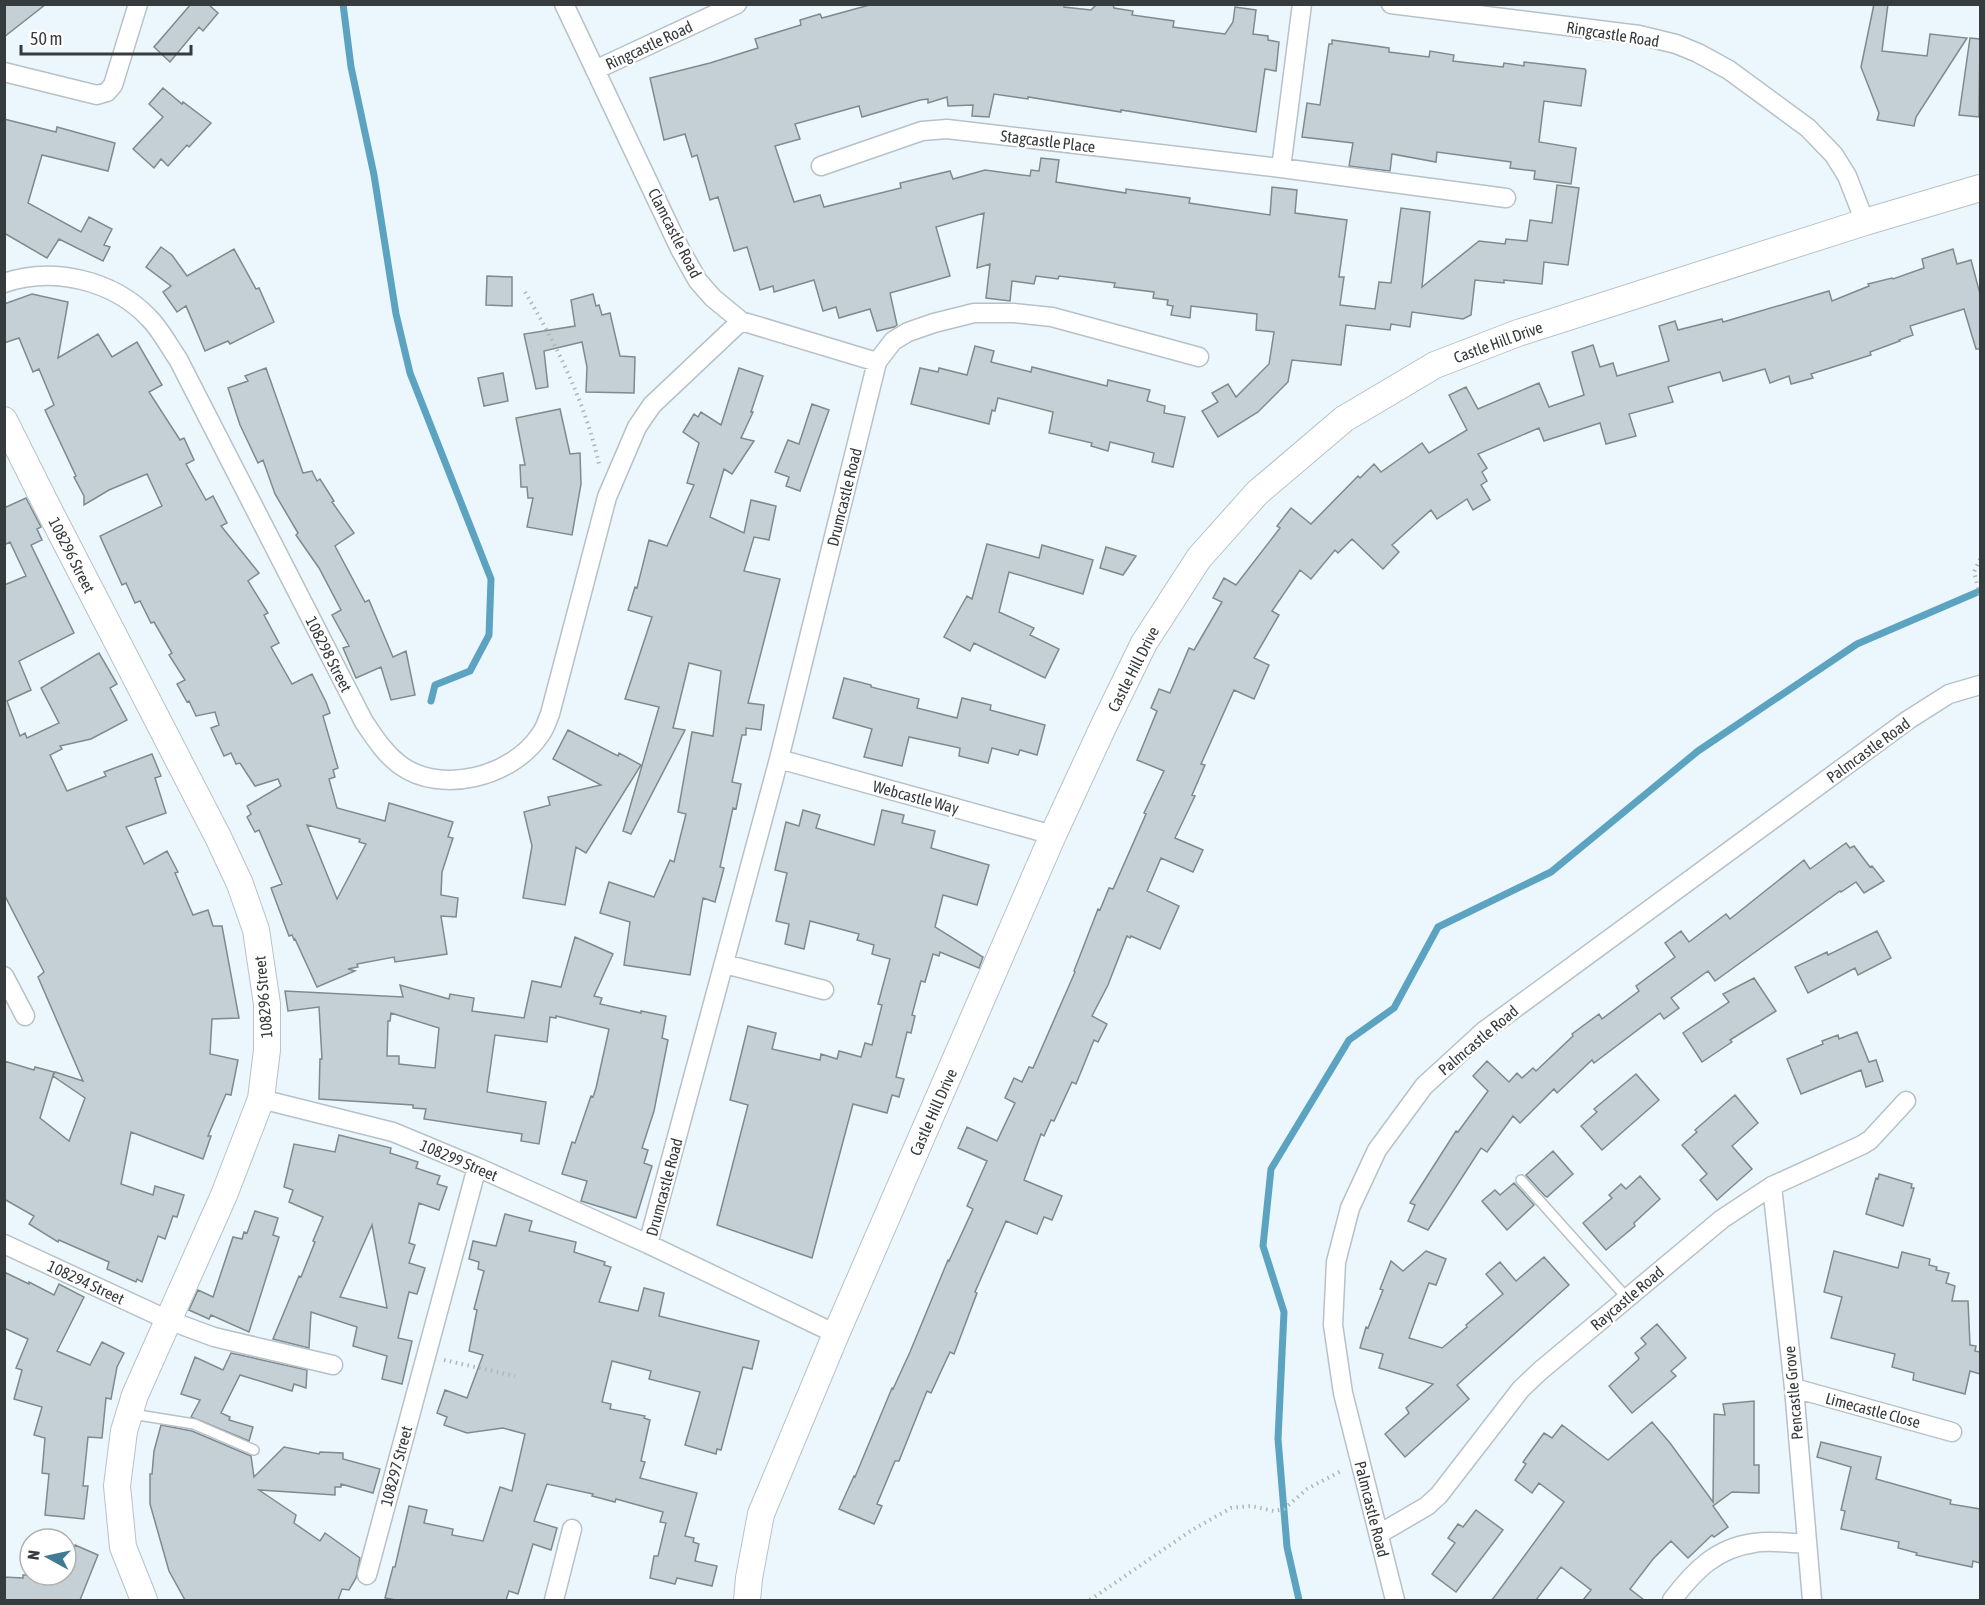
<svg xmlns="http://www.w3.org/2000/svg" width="1985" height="1605" font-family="'Asap Condensed',sans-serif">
	<rect width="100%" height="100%" fill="#ebf7fc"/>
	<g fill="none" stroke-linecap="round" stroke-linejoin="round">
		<!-- stream -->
		<path stroke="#5ca3c1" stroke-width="7" d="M343,4L351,67L374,175L396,314L410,373L491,579L489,635L470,671L435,685L431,701
			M1299,1600L1287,1547L1278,1439L1284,1312L1263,1246L1271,1169L1349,1040L1394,1008L1438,927L1551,872L1698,751L1857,644L1980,591"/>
	</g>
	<!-- building -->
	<path fill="#c4d0d5" stroke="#7f8a8f" stroke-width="1.5" fill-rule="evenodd" d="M4,4H46L4,37Z
		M191,4H208L218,13L203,31L199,27L170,62L154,47Z
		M873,4H1064V7L1091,10L1097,4H1113L1114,8L1133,11L1132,15L1174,21L1173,27L1225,34L1233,22L1235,7L1256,10L1253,34L1268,36V40L1279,42L1276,71L1265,69L1256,132L1121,110V112L1028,97V99L994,94L989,117L972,116L973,105L948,106L947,97L928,103V99L920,100L862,117L859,106L795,124L800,139L775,146L794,202L820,195L824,207L901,188L900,183L950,171L953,179L985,170L1030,176L1031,170L1039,171L1041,158L1059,160L1056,182L1126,193V189L1190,198L1189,203L1270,215L1272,187L1297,190L1295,213L1347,220L1339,277H1344L1340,305L1375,309L1379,282L1391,283L1401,208L1430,212L1422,287L1479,241L1505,244L1506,239L1527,241L1530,220L1552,223L1557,185L1579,188L1568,265L1544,262L1542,284L1504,280V283L1475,280L1471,315L1463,319L1412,312L1410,327L1391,324L1390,330L1346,325L1341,365L1292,360L1288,382L1258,412L1218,437L1202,411L1218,402L1212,393L1228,384L1236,397L1269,364L1274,332L1256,330L1257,314L1191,306L1190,318L1171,315L1173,306L1167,305L1168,300L1153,298L1154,292L1114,287L1115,283L1059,276L1058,279L1036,276L1034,284L1012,281L1010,301L986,298L990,264L977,268L984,213L936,227L950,276L890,293L897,325L894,327L877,331L870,309L839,318L836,307L823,311L814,280L774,292L773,286L760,290L747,247L734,251L718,197L710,200L697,155L692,157L685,134L664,140L650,78L710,63L758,48L755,39L801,25L800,20L820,14L822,18Z
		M1874,4H1888L1882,51L1927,56L1930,34L1967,38L1916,117L1914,126L1877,120L1879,113L1861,67Z
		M1970,38L1980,39L1979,117L1959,115Z
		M1332,40L1389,48V52L1429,57L1430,51L1454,55L1453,61L1503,67L1504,63L1524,66V62L1585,69L1586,71L1581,106L1544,101L1539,142L1576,148L1571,184L1534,179L1535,171L1510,168L1511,162L1437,152L1436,162L1392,154L1390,171L1349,166L1353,143L1302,137L1307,103L1320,105L1329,44H1332Z
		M163,88L182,104L183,102L211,123L189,147L187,145L168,166L161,159L154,168L133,149L163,117L149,104Z
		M4,119L56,132L57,127L115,143L108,171L42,155L28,203L81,232L89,217L112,229L104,245L110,247L103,261L59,239L47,258L4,233Z
		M161,247L172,255L187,276L234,249L256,289L259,288L274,322L230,344L228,341L205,351L186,306L177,312L163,292L171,286L146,267Z
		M1953,249L1957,264L1971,260L1980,294V349H1976L1964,309L1910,326L1913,335L1899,340L1900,341L1870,352L1871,355L1811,374L1813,378L1791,384L1789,376L1770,383L1765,369L1723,381L1720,372L1668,387L1673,402L1629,414L1636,436L1606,444L1600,423L1544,441L1539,428L1478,454L1487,468L1482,472L1487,481L1481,485L1490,500L1473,510L1467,499L1437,519L1431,510L1392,545L1399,552L1383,569L1352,539L1338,553L1335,550L1311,579L1300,570L1272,611L1279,615L1254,658L1269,665L1254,699L1234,690L1201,764L1205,765L1192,795L1195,796L1175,838L1203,850L1193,872L1161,858L1147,891L1179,906L1160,949L1131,936L1130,938L1127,936L1108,985L1092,1016L1107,1024L1098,1042L1094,1040L1076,1084L1072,1082L1054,1121L1051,1120L1044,1136L1041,1134L1024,1180L1062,1196L1052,1220L1044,1217L1037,1234L1006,1221L975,1292L977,1293L954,1354L950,1352L931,1393L927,1391L899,1461H895L877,1504L882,1506L874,1524L839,1509L854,1476L855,1477L892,1388L893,1389L910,1352L948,1260L949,1261L973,1209L967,1206L987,1161L958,1148L967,1127L997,1141L1015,1103L1005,1098L1014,1078L1022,1082L1029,1067L1033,1068L1075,972L1074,971L1098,909L1100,910L1109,888L1113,889L1146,814L1144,813L1164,771L1137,760L1157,711L1151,708L1159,689L1170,693L1189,648L1194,650L1222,602L1213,598L1224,578L1236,585L1280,528L1277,526L1291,508L1311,524L1358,476L1360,478L1374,464L1381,472L1422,443L1429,453L1467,430L1449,395L1466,387L1478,409L1539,383L1549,407L1584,395L1572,352L1593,345L1600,367L1613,363L1617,376L1669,361L1659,326L1675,321L1678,330L1722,319L1723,322L1829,291L1832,301L1869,286L1868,284L1892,278L1893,279L1924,268L1922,259Z
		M487,276L512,277V306L486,305Z
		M32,294L68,302L58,358L98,334L112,357L137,342L162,385L149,392L180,440L184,438L194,460L186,464L206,500L213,496L227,523L221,526L259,573L248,581L268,613L264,615L279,643L271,647L292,684L312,674L326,702L330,713L323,716L338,768L333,770L335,777L329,779L337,808L385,821L389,803L453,822L448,837L453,838L442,872L441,895L458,898L456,917L441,916L447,954L395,962L394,957L357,964L358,967L348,969L355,971L317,987L295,939L294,940L292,935L289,936L271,888L282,884L259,830L255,832L247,817L251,814L247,806L281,786L278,779L255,786L240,763L236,764L231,753L224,756L211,728L219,725L215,712L196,716L189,701L187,702L177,684L185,680L169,655L172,653L154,622L151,623L140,601L135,603L126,583L122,585L100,536L162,506L147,474L109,490L84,505V496L74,477L76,476L45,410L54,405L39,369L33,372L19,338L4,343V304ZM307,825L360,839L359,842L366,844L337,899Z
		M593,294L596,306L599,305L602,315L610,313L620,356L635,357L634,393L586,392L587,367L582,342L544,351L548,387L536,389L524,334L575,326L571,300Z
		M975,346L994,351L991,362L1031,372L1032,367L1107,386L1108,380L1150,390L1147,401L1165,406L1164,413L1185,417L1173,467L1152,462L1154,453L1110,442L1108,451L1091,446L1092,443L1049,433L1053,412L998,398L995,411L992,410L989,424L911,404L920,368L938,372L939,368L967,375Z
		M266,368L303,473L312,471L317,481L320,479L334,501L332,502L354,533L335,546L365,602L369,600L393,657L406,651L415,695L391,700L381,667L356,678L343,648L349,646L332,615L341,610L319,568L296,535L298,533L275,494L263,460L258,463L240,425L228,388L248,381L245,376Z
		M739,368L763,376L751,412H753L741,438L754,441L732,474L724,469L710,517L744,533L751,500L776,506L769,540L754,537L744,571L780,579L748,703L764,705L761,730L746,728V735H742L732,782L741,784L736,809L733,808L720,867L724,868L715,902L703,898L690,975L624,965L630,922L600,913L609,882L654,897L670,860L674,862L686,814L678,812L692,732L713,736L721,671L689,663L673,728L685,730L631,834L623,831L659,707L625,699L652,617L628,610L635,587L637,588L649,540L667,546L694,485L687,483L699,443L683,432L694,414L698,417L701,412L721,425Z
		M503,373L508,401L484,406L478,378Z
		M812,404L829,410L800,491L786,486L789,477L775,472L788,440L799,444Z
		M560,409L570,454L580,453L581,484L572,535L527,527L533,498H528L527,487H521L520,465H525L516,418Z
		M26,498L41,527L37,529L42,540L31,545L74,633L19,661L31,690L7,701L20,736L25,733L27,738L59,723L41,688L99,653L117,684L110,688L127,720L91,739L60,746L62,749L50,755L67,791L106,776L104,772L152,754L161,776L155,778L166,813L126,827L144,864L167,851L178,872L175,873L193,915L208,910L213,926H222L239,1018L212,1019L210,1054L238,1060L231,1095L226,1094L208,1136H211L203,1159L131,1132L121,1184L153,1195L155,1186L184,1195L177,1217L173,1216L165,1239L158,1236L142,1282L137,1279L136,1282L107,1269L109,1262L59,1240L58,1242L29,1224L34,1216L4,1199V1061L34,1070L35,1067L54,1072L40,1118L69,1141L85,1098L53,1076L55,1072L83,1081L38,977L44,972L4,894V585L26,576L10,542L4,545V508Z
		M987,544L1039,558L1042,545L1093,560L1083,594L1009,572L999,612L1034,628L1030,635L1059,649L1045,678L974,643L970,651L944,637L967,596L972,599Z
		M1106,547L1136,556L1123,575L1100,568Z
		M844,678L871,685V687L919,699L917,708L957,718L962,698L991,705L990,710L1045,725L1037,755L1020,750L1018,755L992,748L988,763L959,756L960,748L909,737L902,766L864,757L872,729L833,718Z
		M568,730L618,756L619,753L641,765L586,853L576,847L565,905L523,898L532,846L524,812L550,805L548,797L601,785L553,759Z
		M803,810L820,815L816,828L874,845L882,810L904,815L902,823L935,831L931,848L989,865L977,905L943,895L935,927L983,957L979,968L940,952L939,956L933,954L925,982L921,981L912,1015L915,1016L911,1033L907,1032L896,1077L904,1079L899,1097L892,1095L887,1113L853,1104L812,1258L717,1225L748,1105L730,1100L748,1026L776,1033L772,1049L820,1060L821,1054L837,1059L839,1051L861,1057L865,1043L872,1045L882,1005L878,1004L890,959L872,954L874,945L857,940L859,934L810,921L804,949L785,944L789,924L776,921L787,873L775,870L786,822L799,826Z
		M1846,843L1850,848L1854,846L1870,867L1872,866L1884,881L1864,893L1856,882L1841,892L1840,891L1715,981L1708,971L1671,998L1679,1008L1664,1019L1660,1013L1594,1063L1592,1060L1557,1093L1554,1089L1520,1123L1513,1116L1487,1152L1481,1148L1428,1230L1408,1221L1415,1205L1410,1203L1456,1131L1458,1132L1488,1091L1473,1076L1487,1061L1509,1082L1517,1073L1522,1078L1533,1068L1536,1071L1573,1036L1572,1034L1599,1014L1602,1019L1639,991L1636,986L1675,957L1665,943L1681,931L1689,942L1726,914L1730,919L1804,860L1810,869Z
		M1877,931L1891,958L1858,975L1855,968L1808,993L1795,967L1827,952L1828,955Z
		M575,937L613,954L594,996L602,998L600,1004L641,1013V1011L666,1016L662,1038L668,1040L654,1111L642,1148L648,1150L644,1163L652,1166L636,1218L581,1201L587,1181L562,1174L572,1142L575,1143L591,1096L593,1097L596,1088L609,1029L556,1016V1018L550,1017L547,1042L495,1035L487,1092L546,1102L539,1144L521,1141L522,1134L424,1119L426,1109L413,1108V1105L319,1099L320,1059H322L319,1007L288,1011L285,991L403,997L400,985L449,999L450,994L474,998L472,1011L524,1018L532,981L561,987ZM391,1013L439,1028L435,1068L399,1064V1056H387L388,1021H390Z
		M1754,978L1776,1011L1730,1040L1732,1042L1702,1062L1683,1033L1729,1002L1723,994Z
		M1857,1032L1869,1062L1876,1060L1883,1081L1866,1087L1861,1070L1801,1094L1787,1059L1823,1044L1822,1041L1838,1035L1839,1039Z
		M1636,1074L1659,1100L1602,1150L1581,1126L1597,1112L1594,1109Z
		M1735,1095L1758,1123L1732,1146L1752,1169L1717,1200L1700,1180L1707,1174L1682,1145L1697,1132L1695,1130Z
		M339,1135L391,1148L390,1153L418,1162L416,1168L440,1176L437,1184L447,1187L439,1210L419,1203L409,1243L415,1245L409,1263L425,1268L417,1294L409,1292L398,1338L412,1341L402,1384L382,1379L387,1356L353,1346L357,1327L311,1312L309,1348L273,1339L299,1276L301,1277L315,1242L313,1241L323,1217L289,1202L293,1190L284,1187L294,1144L335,1152ZM372,1225L387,1308L340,1297Z
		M1553,1151L1573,1174L1547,1197L1545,1196L1526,1175Z
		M1879,1174L1912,1184L1911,1188H1914L1903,1226L1866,1214L1876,1178L1878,1179Z
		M1640,1176L1660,1199L1634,1223L1635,1226L1606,1250L1583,1223L1612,1198L1609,1195L1621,1184L1626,1189Z
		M1514,1183L1534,1205L1507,1230L1482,1201L1495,1190L1500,1195Z
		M255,1211L278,1218L273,1235L279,1237L249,1332L211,1315L209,1319L189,1310L198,1290L213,1297L233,1237L242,1239L244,1232L247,1233Z
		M505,1214L532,1221L529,1231L576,1242L574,1252L605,1262L604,1265L611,1267L599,1302L638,1311L644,1288L664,1293L659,1316L759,1341L752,1369L743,1367L721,1450L717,1449L716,1454L685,1445L700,1392L649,1379L651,1371L612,1361L602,1402L611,1404L610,1409L645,1416L644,1418L650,1420L641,1461L645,1462L640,1478L697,1493L685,1536L694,1538L693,1542L699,1544L695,1561L717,1566L712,1586L677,1578L675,1584L650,1578L654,1556H658L666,1523L660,1522L663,1512L616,1499L615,1502L592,1496L593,1494L547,1484L534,1521L557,1528L551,1550L533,1544L518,1594L509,1591L506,1600H396L385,1598L393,1567H395L409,1506L427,1510L424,1523L453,1529L452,1535L483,1541L500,1487L512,1491L525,1434L503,1428L467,1433L444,1425L447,1417L437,1413L445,1390L467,1398L483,1355L469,1351L477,1310L474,1309L484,1271L478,1269L479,1262L469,1259L473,1241L496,1246Z
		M1426,1251L1446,1259L1436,1285L1429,1283L1409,1338L1442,1348L1467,1327L1466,1325L1503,1294L1486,1274L1500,1262L1516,1281L1544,1257L1569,1285L1457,1385L1469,1399L1405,1457L1385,1434L1409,1413L1406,1408L1433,1384L1379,1368L1383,1354L1360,1348L1366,1327L1368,1328L1383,1290L1380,1289L1391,1261L1403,1271Z
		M1834,1251L1898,1268L1902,1252L1930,1259L1929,1265L1937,1267L1936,1270L1949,1273L1946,1283L1955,1286L1952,1301H1968L1970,1345L1976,1346L1975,1351L1980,1352V1374L1970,1371L1965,1394L1913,1380L1914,1373L1892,1367L1895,1354L1831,1338L1842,1297L1824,1292Z
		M4,1272L29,1284V1282L54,1295L59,1284L84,1297L57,1351L90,1365L102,1342L124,1353L117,1367L111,1399L106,1398L102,1438L88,1437L83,1486H88L84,1519L45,1515L49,1474L42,1473L45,1438L34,1435L42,1407L14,1399L22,1370L16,1368L28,1339L4,1328Z
		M1657,1324L1686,1358L1671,1371L1676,1376L1632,1413L1609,1386L1638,1360L1639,1358L1635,1353L1646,1344L1641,1338Z
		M231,1353L307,1370L306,1388L294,1384L292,1391L240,1375L221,1413L230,1417L229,1420L253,1427L249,1441L191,1417L200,1400L181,1394L195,1357L223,1370Z
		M1754,1401V1465H1759V1493L1732,1492L1713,1506L1728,1527L1714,1537L1712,1535L1688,1558L1671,1541L1653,1559L1630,1589L1644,1600H1583L1591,1590L1561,1567L1536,1600H1492L1564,1502L1539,1483L1532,1493L1515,1480L1526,1464L1523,1462L1544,1433L1552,1438L1562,1425L1608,1460L1652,1422L1670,1443L1713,1502L1714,1414L1725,1415L1723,1404Z
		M161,1425L192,1431L251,1456L254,1477L284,1447L319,1454L320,1452L343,1453V1459L380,1469L373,1493L341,1484V1487H335V1495L259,1490L296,1515L294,1523L320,1541L325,1533L360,1558L356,1578L349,1590L342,1589L338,1600H185L169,1571L150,1504V1474H152L154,1451Z
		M1821,1442L1881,1457L1876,1479L1951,1500L1950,1504L1980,1509V1563L1973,1561L1972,1567L1916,1555L1917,1553L1898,1548L1899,1542L1841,1529L1845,1511L1841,1510L1851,1467L1817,1457Z
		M1476,1510L1503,1530L1456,1592L1432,1574L1455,1543L1448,1538L1458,1524L1463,1527Z
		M75,1545L98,1555L80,1600H4V1577L23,1578V1575H66V1567Z"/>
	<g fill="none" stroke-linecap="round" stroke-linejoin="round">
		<defs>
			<path id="lane" d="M1521,1180L1627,1298
				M132,1414L194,1424L254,1450"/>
			<path id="street" d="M564,4L680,249L698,281L713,298L741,321L877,362
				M1391,4L1639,35L1676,44L1698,53L1729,70L1808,128L1834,155L1847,176L1865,222
				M595,70L737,4
				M4,72L97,95L107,92L113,85L138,4
				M821,166L922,131L947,129L1281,168L1506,198
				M1281,168L1302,4
				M4,283C53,266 113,280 149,318C160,329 169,346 178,359L364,722C375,738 384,753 400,765C441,795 512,777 540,735C545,729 547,721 550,714L607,497L637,427L652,405L741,321
				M779,759L1053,835
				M725,964L824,990
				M4,976L25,1016
				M261,1099L393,1132L477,1167L648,1244L836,1334
				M1772,1186L1794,1388L1812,1600
				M4,1244L168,1320L214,1337L333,1365
				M648,1244L779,759L877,362L893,341L908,332L934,323L974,313H1014L1052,317L1199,357
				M1794,1388L1952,1432
				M1379,1534L1427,1506L1439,1495L1521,1389L1540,1371L1722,1219L1772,1186L1862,1145L1870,1140L1906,1101
				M367,1575L477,1167
				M554,1600L572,1529
				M1395,1600L1343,1393L1333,1325L1336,1262L1350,1208L1377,1150L1424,1086L1484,1031L1908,720L1949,694L1980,685
				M1672,1600C1694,1571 1716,1548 1754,1543C1770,1540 1789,1543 1806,1544"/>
			<path id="secondary" d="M4,420L48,508L218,837L240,884L256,930L267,1004V1050L261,1099L224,1195L135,1395L124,1431L117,1486L123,1547L144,1600
				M747,1600L749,1578L761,1514L836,1334L1053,835L1104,725L1144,643L1199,558L1257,493L1344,419L1435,365L1518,333L1865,222L1980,188"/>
		</defs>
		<!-- lane casing -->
		<use href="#lane" stroke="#b6c2c7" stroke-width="12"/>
		<!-- street casing -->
		<use href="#street" stroke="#b6c2c7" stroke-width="21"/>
		<!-- secondary casing -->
		<use href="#secondary" stroke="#b6c2c7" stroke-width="28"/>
		<!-- path -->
		<path stroke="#adb7bb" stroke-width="4" stroke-dasharray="1.5 4.5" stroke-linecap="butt" d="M525,292C557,346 585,402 599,464
			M1980,559L1974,572L1980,596
			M444,1360L515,1376
			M1090,1600L1192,1530L1231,1508L1251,1506L1274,1511L1284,1509L1307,1489L1343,1470"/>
		<!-- lane -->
		<use href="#lane" stroke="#fff" stroke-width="9"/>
		<!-- street -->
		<use href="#street" stroke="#fff" stroke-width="18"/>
		<!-- secondary -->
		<use href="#secondary" stroke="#fff" stroke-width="26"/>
	</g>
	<g text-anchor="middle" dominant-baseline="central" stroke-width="5" stroke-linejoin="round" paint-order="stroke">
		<!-- street labels -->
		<g font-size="16" fill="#363b3d" stroke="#fff">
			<text transform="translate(1613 34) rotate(9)">Ringcastle Road</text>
			<text transform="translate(649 45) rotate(-25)">Ringcastle Road</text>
			<text transform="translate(1048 141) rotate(7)">Stagcastle Place</text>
			<text transform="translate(675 233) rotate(63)">Clamcastle Road</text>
			<text transform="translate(1498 342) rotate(-20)">Castle Hill Drive</text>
			<text transform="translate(844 497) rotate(-76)">Drumcastle Road</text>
			<text transform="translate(72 555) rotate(63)">108296 Street</text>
			<text transform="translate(329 654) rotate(63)">108298 Street</text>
			<text transform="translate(1133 669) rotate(-63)">Castle Hill Drive</text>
			<text transform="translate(1868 750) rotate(-36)">Palmcastle Road</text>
			<text transform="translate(916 797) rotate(15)">Webcastle Way</text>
			<text transform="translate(263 997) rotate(-95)">108296 Street</text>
			<text transform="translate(1478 1040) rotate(-40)">Palmcastle Road</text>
			<text transform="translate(933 1112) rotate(-66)">Castle Hill Drive</text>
			<text transform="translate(459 1160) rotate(23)">108299 Street</text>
			<text transform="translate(664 1187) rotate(-75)">Drumcastle Road</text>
			<text transform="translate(86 1282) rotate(25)">108294 Street</text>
			<text transform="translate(1627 1298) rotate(-40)">Raycastle Road</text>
			<text transform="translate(1793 1393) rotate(-95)">Pencastle Grove</text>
			<text transform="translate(1873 1410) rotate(15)">Limecastle Close</text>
			<text transform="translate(396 1466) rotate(-75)">108297 Street</text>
			<text transform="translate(1372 1509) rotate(76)">Palmcastle Road</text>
		</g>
	</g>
	<!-- border -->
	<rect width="1985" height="1605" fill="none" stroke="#363b3d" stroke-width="12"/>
	<!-- north arrow -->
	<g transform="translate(48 1557) rotate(278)"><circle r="28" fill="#ffffff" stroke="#afb1b1" stroke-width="1.5"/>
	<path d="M0-4.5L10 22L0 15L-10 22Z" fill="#407a93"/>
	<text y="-9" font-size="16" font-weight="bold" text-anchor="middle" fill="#363b3d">N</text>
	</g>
	<!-- scale -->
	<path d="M21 45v9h170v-9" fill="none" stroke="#363b3d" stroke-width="3"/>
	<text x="30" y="45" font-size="18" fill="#363b3d" stroke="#ffffff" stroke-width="4.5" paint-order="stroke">50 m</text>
</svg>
